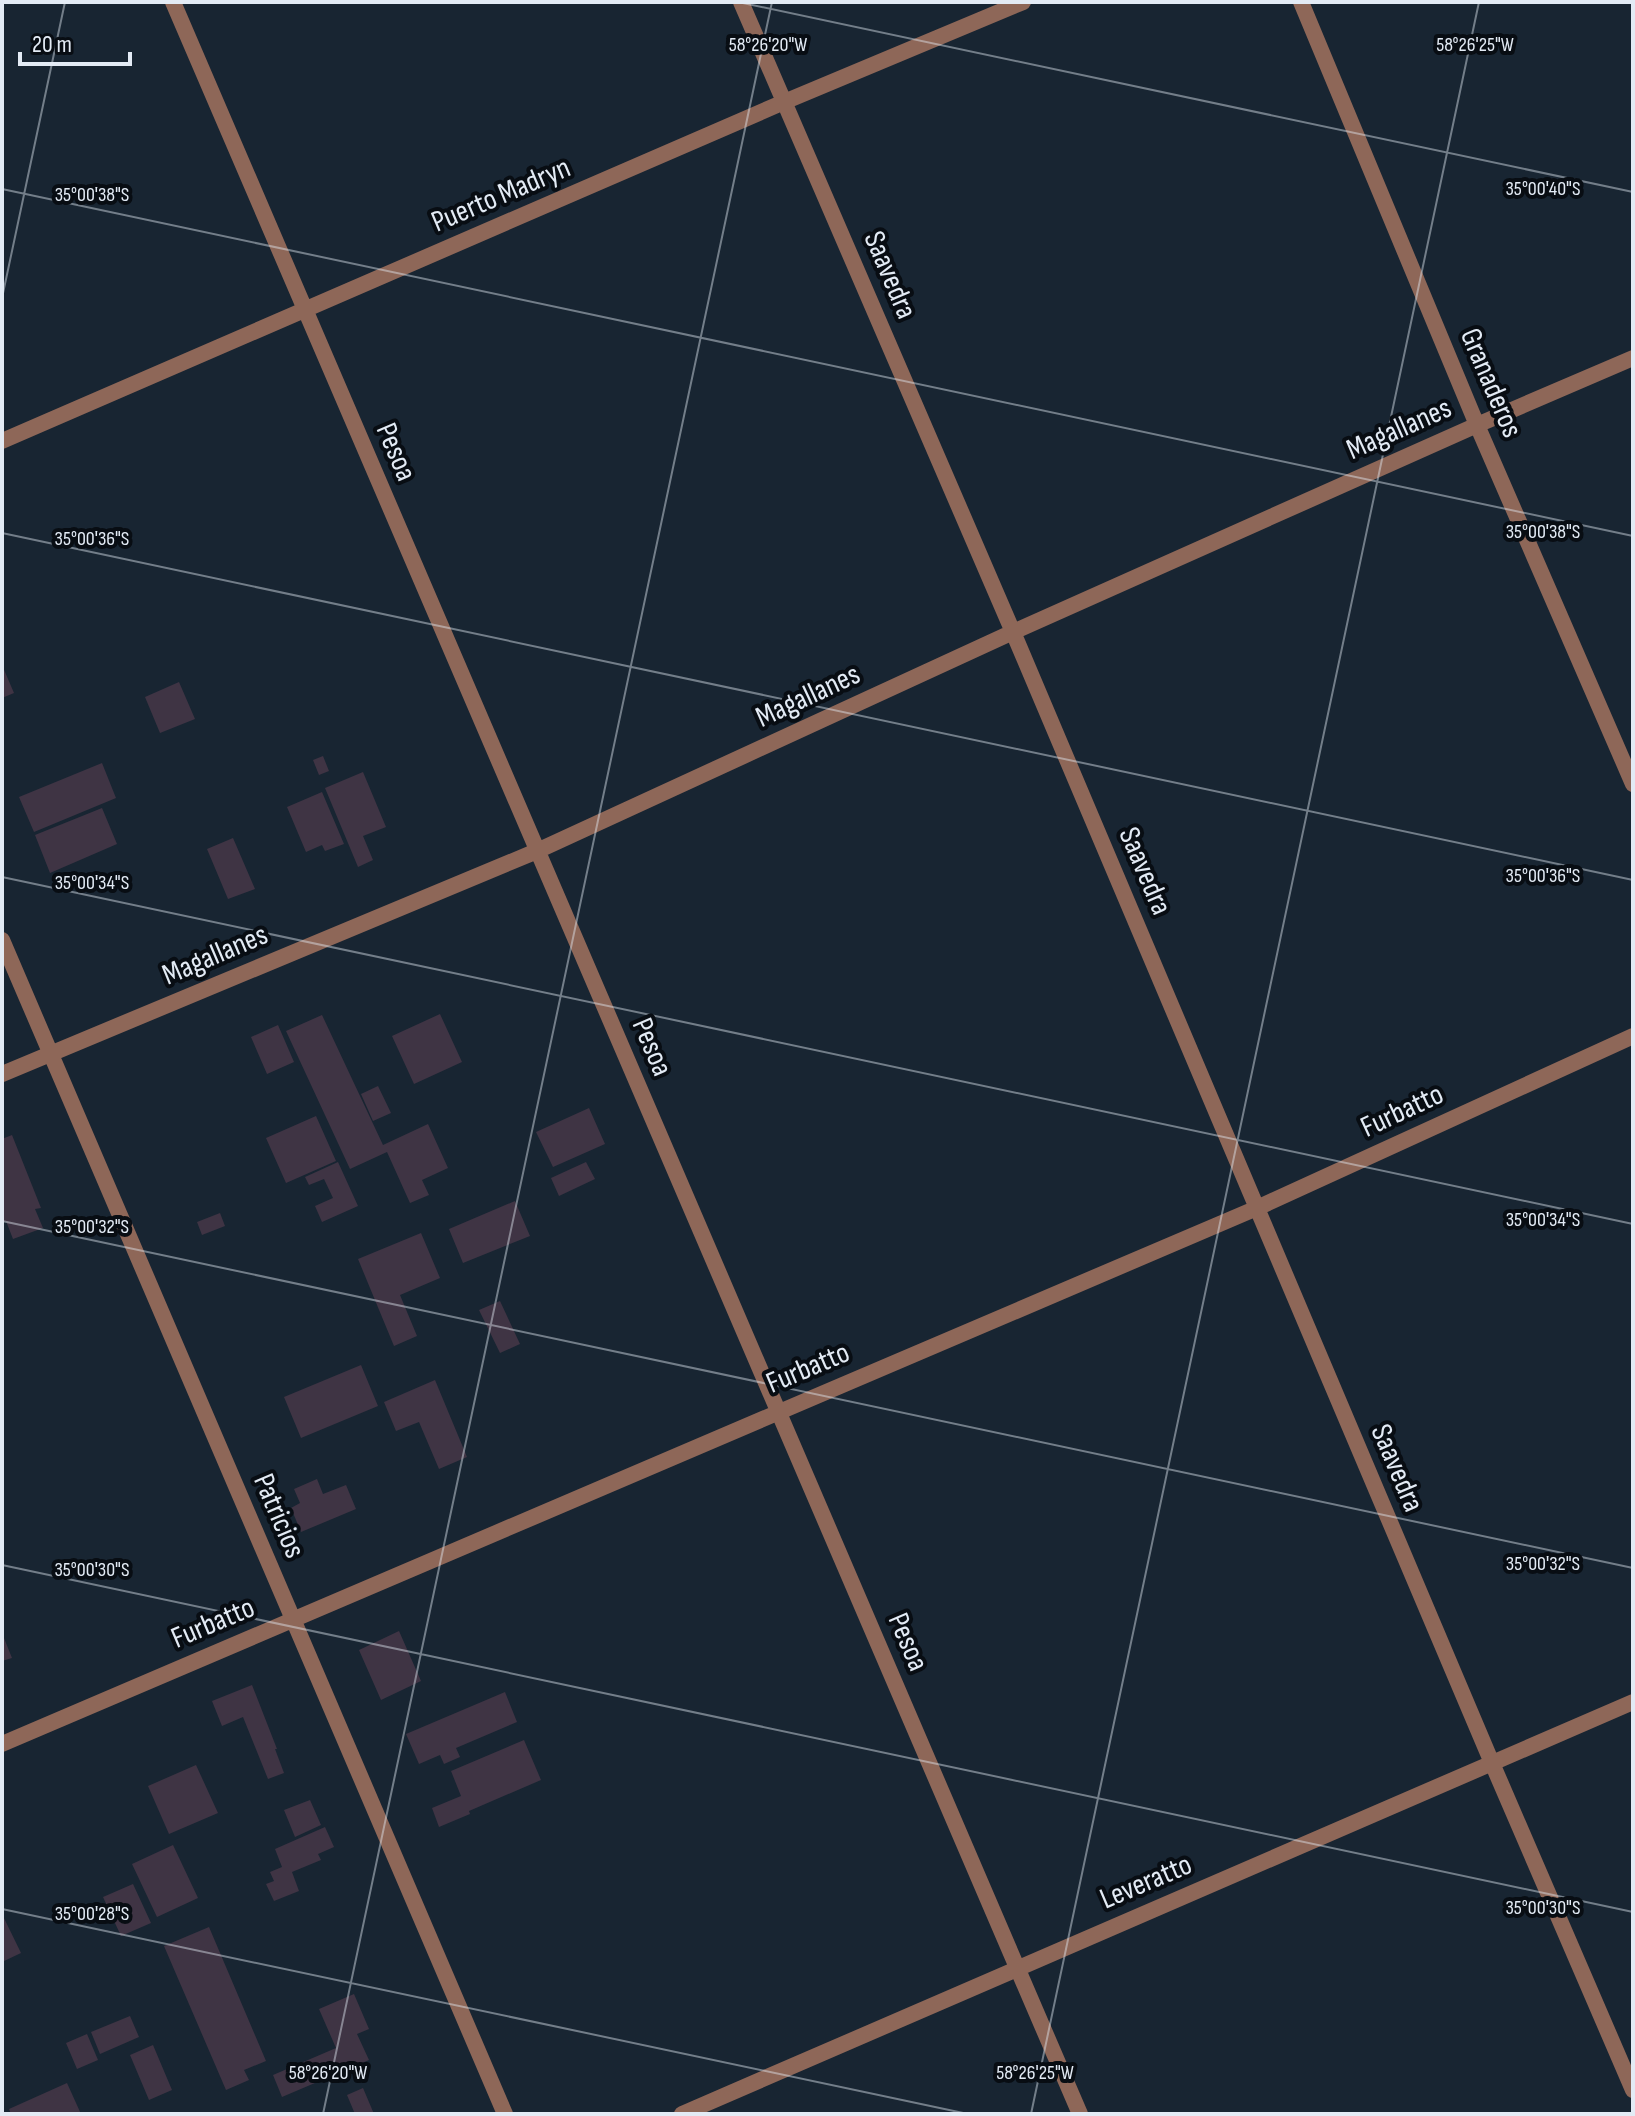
<svg xmlns="http://www.w3.org/2000/svg" width="1635" height="2116" font-family="'Sofia Sans Condensed',sans-serif">
	<rect width="100%" height="100%" fill="#182532"/>
	<!-- building -->
	<path fill="#3f3444" d="M2,665L14,693L2,698Z
		M179,682L195,719L160,733L145,697Z
		M323,756L329,771L319,775L313,760Z
		M102,763L116,798L34,832L19,797Z
		M363,772L386,827L363,836L373,860L358,867L325,788Z
		M322,792L344,844L325,851L322,845L306,852L287,807Z
		M102,808L117,844L50,873L35,835Z
		M233,838L255,889L228,899L207,849Z
		M440,1014L462,1062L414,1084L392,1036Z
		M322,1015L383,1145L428,1124L448,1168L422,1180L429,1195L410,1203L387,1152L350,1169L286,1031Z
		M278,1025L294,1062L267,1074L251,1037Z
		M378,1086L391,1113L373,1121L361,1094Z
		M589,1108L605,1144L553,1167L536,1132Z
		M316,1116L336,1161L286,1183L266,1138Z
		M12,1135L41,1208L35,1209L43,1228L13,1239L6,1221L2,1223V1139Z
		M338,1162L358,1206L322,1222L315,1206L333,1198L324,1179L309,1185L305,1177Z
		M586,1162L595,1179L559,1196L551,1178Z
		M515,1201L530,1236L463,1263L449,1229Z
		M220,1213L225,1226L202,1235L197,1222Z
		M421,1233L440,1278L400,1295L417,1336L394,1346L358,1259Z
		M500,1301L520,1344L500,1353L479,1310Z
		M361,1365L378,1406L301,1438L284,1397Z
		M435,1380L467,1457L439,1469L419,1422L396,1431L384,1402Z
		M317,1479L323,1494L346,1485L356,1509L301,1532L291,1508L300,1503L294,1489Z
		M399,1631L421,1681L381,1700L359,1650Z
		M2,1633L12,1658L2,1661Z
		M252,1685L277,1749H275L284,1773L268,1779L243,1717L222,1726L212,1701Z
		M505,1692L517,1722L456,1748L460,1757L444,1764L440,1755L419,1764L406,1734Z
		M524,1740L541,1780L469,1811L470,1814L439,1827L432,1808L461,1796L451,1771Z
		M196,1765L218,1813L169,1834L148,1786Z
		M310,1800L321,1825L295,1837L284,1810Z
		M325,1827L334,1847L318,1854L321,1860L292,1872L299,1891L274,1901L266,1884L274,1881L270,1872L282,1867L275,1849Z
		M173,1845L198,1898L157,1917L132,1864Z
		M133,1884L151,1923L121,1936L103,1897Z
		M2,1914L21,1953L2,1962Z
		M209,1927L266,2061L244,2070L249,2080L226,2090L164,1946Z
		M354,1994L369,2029L357,2034L369,2060L282,2097L273,2075L336,2048L319,2009Z
		M130,2016L139,2037L100,2054L91,2032Z
		M87,2034L98,2060L77,2069L66,2043Z
		M153,2045L172,2090L149,2100L130,2055Z
		M67,2083L81,2114H11L9,2109Z
		M363,2088L374,2114H355L347,2095Z"/>
	<g fill="none" stroke-linecap="round" stroke-linejoin="round">
		<!-- street -->
		<path stroke="#8e6758" stroke-width="16" d="M173,2L1080,2114
			M741,2L1013,632L1492,1763L1633,2090
			M1301,2L1477,425L1633,784
			M2,441L784,102L1023,2
			M2,940L505,2114
			M2,1074L537,851L1013,632L1477,425L1633,358
			M2,1744L1257,1208L1633,1036
			M682,2114L1633,1702"/>
	</g>
	<!-- ticks -->
	<path fill="none" stroke="#e3ebf5" stroke-width="2" stroke-opacity="0.45" d="M738,2L1633,192M2,189L1633,536M2,298L65,2M2,533L1633,880M2,877L1633,1224M2,1221L1633,1568M2,1565L1633,1912M2,1909L968,2114M323,2114L772,2M1031,2114L1479,2"/>
	<g text-anchor="middle" dominant-baseline="central" stroke-width="8" stroke-linejoin="round" paint-order="stroke">
		<!-- street labels -->
		<g font-size="30" fill="#e3ebf5" stroke="#080d13">
			<text transform="translate(501 195) rotate(-23)">Puerto Madryn</text>
			<text transform="translate(890 275) rotate(67)">Saavedra</text>
			<text transform="translate(1491 383) rotate(67)">Granaderos</text>
			<text transform="translate(1399 429) rotate(-24)">Magallanes</text>
			<text transform="translate(396 452) rotate(67)">Pesoa</text>
			<text transform="translate(808 696) rotate(-25)">Magallanes</text>
			<text transform="translate(1145 871) rotate(67)">Saavedra</text>
			<text transform="translate(215 955) rotate(-23)">Magallanes</text>
			<text transform="translate(652 1047) rotate(67)">Pesoa</text>
			<text transform="translate(1402 1111) rotate(-25)">Furbatto</text>
			<text transform="translate(808 1368) rotate(-23)">Furbatto</text>
			<text transform="translate(1397 1468) rotate(67)">Saavedra</text>
			<text transform="translate(279 1516) rotate(67)">Patricios</text>
			<text transform="translate(213 1623) rotate(-23)">Furbatto</text>
			<text transform="translate(908 1642) rotate(67)">Pesoa</text>
			<text transform="translate(1146 1882) rotate(-23)">Leveratto</text>
		</g>
	</g>
	<g font-size="20" text-anchor="middle" fill="#e3ebf5" stroke="#080d13" stroke-width="8" stroke-linejoin="round" paint-order="stroke">
		<text x="768" y="51">58°26'20"W</text>
		<text x="1475" y="51">58°26'25"W</text>
		<text x="1543" y="195">35°00'40"S</text>
		<text x="92" y="201">35°00'38"S</text>
		<text x="1543" y="538">35°00'38"S</text>
		<text x="92" y="545">35°00'36"S</text>
		<text x="1543" y="882">35°00'36"S</text>
		<text x="92" y="889">35°00'34"S</text>
		<text x="1543" y="1226">35°00'34"S</text>
		<text x="92" y="1233">35°00'32"S</text>
		<text x="1543" y="1570">35°00'32"S</text>
		<text x="92" y="1576">35°00'30"S</text>
		<text x="1543" y="1914">35°00'30"S</text>
		<text x="92" y="1920">35°00'28"S</text>
		<text x="328" y="2079">58°26'20"W</text>
		<text x="1035" y="2079">58°26'25"W</text>
	</g>
	<!-- border -->
	<rect width="1635" height="2116" fill="none" stroke="#e3ebf5" stroke-width="8"/>
	<!-- scale -->
	<path d="M20 52v12h110v-12" fill="none" stroke="#e3ebf5" stroke-width="4"/>
	<text x="32" y="52" font-size="24" fill="#e3ebf5" stroke="#080d13" stroke-width="6" paint-order="stroke">20 m</text>
</svg>
